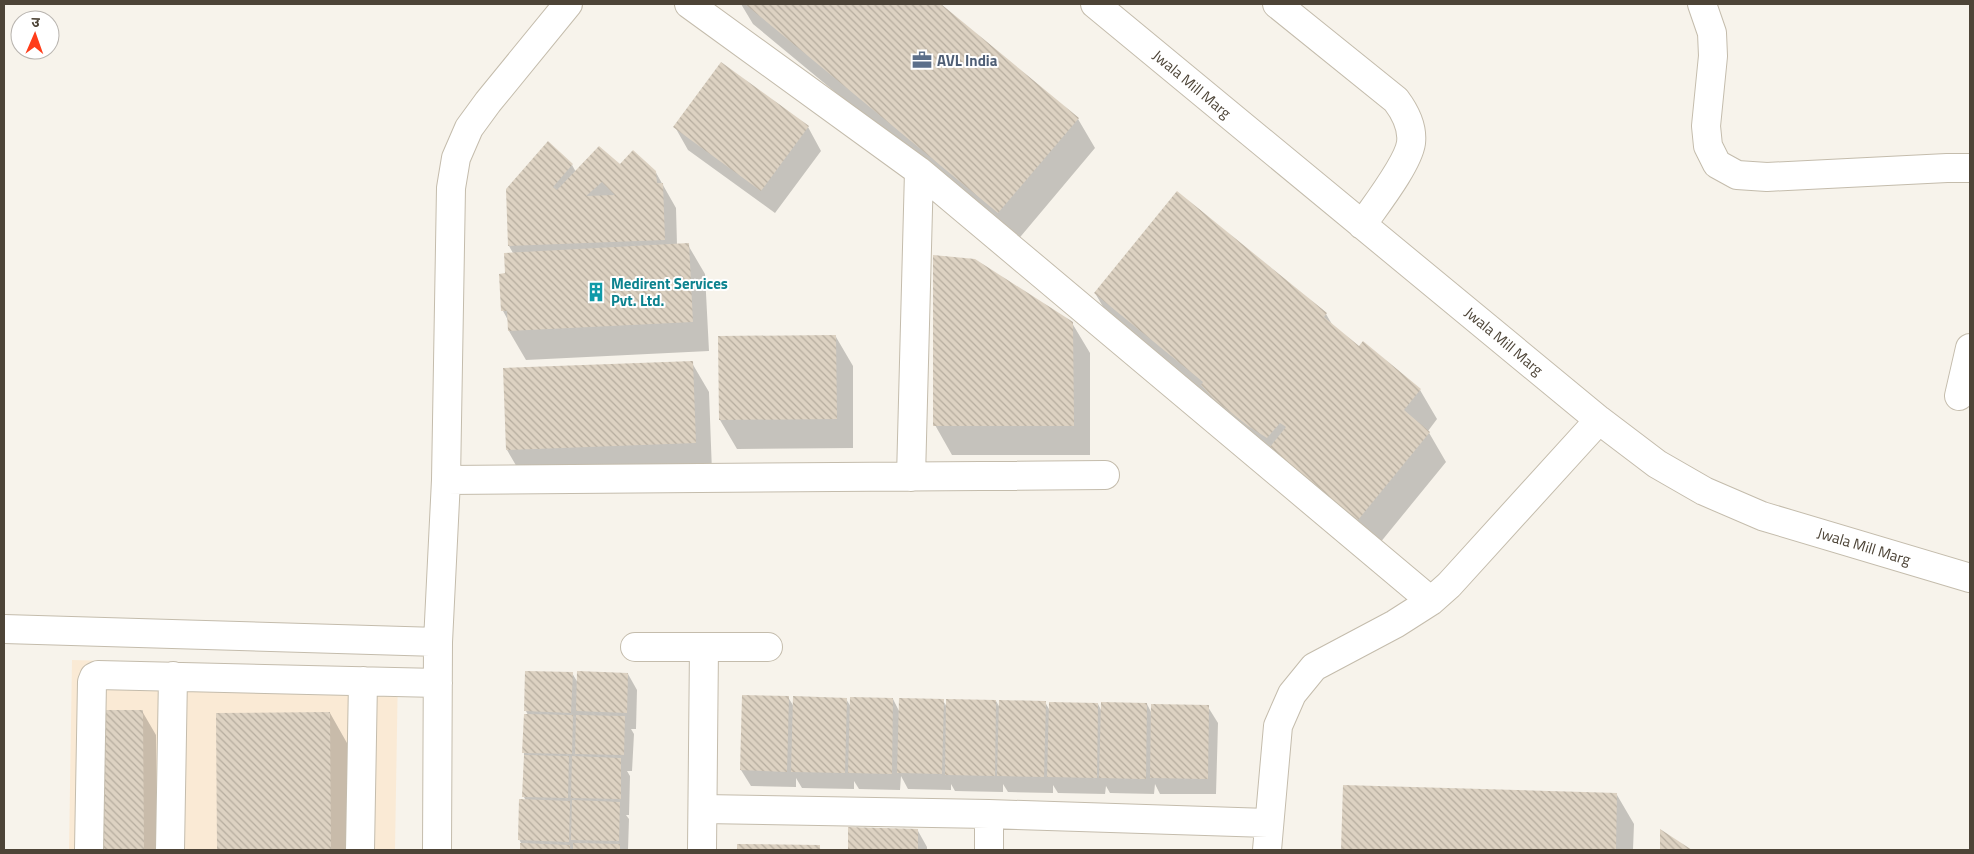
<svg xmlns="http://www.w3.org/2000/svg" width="1974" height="854" font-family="'Titillium Web','Noto Sans Devanagari',sans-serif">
	<defs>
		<pattern id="building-back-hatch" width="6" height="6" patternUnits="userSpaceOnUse" patternTransform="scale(1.25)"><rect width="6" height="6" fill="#ddd2c2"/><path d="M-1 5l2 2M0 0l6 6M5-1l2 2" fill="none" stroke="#b5ac9e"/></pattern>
	</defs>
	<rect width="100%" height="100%" fill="#f7f3eb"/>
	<!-- commercial -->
	<path fill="#faead5" d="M72,660L398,669L395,850H69Z"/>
	<!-- shadow -->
	<path fill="#0003" d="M741,4H939L1078,119L1095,148L1016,242L753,24Z
		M675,127H808L821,151L775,213L688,150Z
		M572,165L576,172L620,166L655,171L676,208L677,245H688L705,274L709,351L526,360L509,331V322L503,311L506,275L513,253L509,246L507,189Z
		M1177,193L1326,314L1333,326L1359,347L1363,343L1420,390L1437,419L1428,431L1446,462L1375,549L1112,322L1095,293Z
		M1072,323L1090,353V455H952L935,425Z
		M836,337L853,366V448L737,449L720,420Z
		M692,363L709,392L712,472L524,479L507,450Z
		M572,673L578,683L628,674L637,690L636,729H631L634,734L632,771H627L630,776L629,815H626L629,819L628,850H521V843L519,839L526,801L524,797V752L528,715L526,711Z
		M743,696L788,697L794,707L846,699L851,707L893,699L899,711L943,701L948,708L996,701L1000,708L1045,702L1050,711L1098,704L1102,712L1147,704L1152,714L1208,707L1218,723L1216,794H1160L1155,784L1154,794L1110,793L1106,786L1105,794L1058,793L1053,785V793L1008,792L1003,784V792L955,791L951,784V790L908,789L901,776L900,790L859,789L854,781V789L802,788L796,778V787L751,786L741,770Z
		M142,711L156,735L157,850H100Z
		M330,713L347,743V850H218L217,714Z
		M1344,786L1617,795L1634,824L1633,850H1342Z
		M850,829L918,831L927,847V850H849Z
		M738,845L819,847L821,850H738Z"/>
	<!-- building -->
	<path fill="url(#building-back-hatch)" fill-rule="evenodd" d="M745,4H941L1079,118L998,213Z
		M721,62L809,126L761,191L673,127Z
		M548,141L573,164L553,187L557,190L599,146L620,164L633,150L656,171L657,183H663L665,240L508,246L506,189ZM602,182L615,195L586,196Z
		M1177,191L1327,313L1324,317L1359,346L1363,341L1421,389L1404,410L1430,432L1358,520L1269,448L1286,427L1280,423L1267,438L1248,426L1215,400L1201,385L1203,382L1094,293Z
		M689,243L693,322L508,331L507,311H501L499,274L505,273L504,253Z
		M933,255L975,259L1073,322L1074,426H933Z
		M836,335L837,419L719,420L718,336Z
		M693,361L696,443L506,450L503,368Z
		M525,671L573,672L571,713L524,711Z
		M577,671L628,673L627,713L576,711Z
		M742,695L789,696L787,772L740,770Z
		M793,696L847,698L845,773L791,772Z
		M850,697L893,698L892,774L848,773Z
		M899,698L944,699L942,774L897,773Z
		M946,699L996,700L995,776L945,775Z
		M999,700L1046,701L1044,777L997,776Z
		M1049,702L1098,703L1097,778L1047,777Z
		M1101,702L1147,703L1146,779L1099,778Z
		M1151,704L1209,705L1208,779L1150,778Z
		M98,710H143L144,850H99Z
		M330,712L331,850H217L216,713Z
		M524,714L573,715L572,754L522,753Z
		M576,715L625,716L624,755L575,754Z
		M524,755L569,756L568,798L522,797Z
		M572,756L621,758V799L571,798Z
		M1343,785L1617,793L1616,850H1341Z
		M519,799L570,801L569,842L518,840Z
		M572,800L620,802L619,841L571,840Z
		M848,827L918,829V850H848Z
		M1660,829L1692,850H1660Z
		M520,843L570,845V850H520Z
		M573,843L620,844V850H573Z
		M737,844L820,845V850H737Z"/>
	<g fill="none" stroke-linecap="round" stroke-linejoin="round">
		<defs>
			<path id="minor" d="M689,4L919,171L1431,601
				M1095,4L1599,420L1657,464L1704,491L1762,516L1970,578
				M1277,4L1396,100C1405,112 1413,127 1411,143C1408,164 1375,206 1362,225
				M1702,4L1712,33L1713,56L1706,126L1708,146L1717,164L1737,175L1767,177L1947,168H1970
				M1959,396L1970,348
				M911,477L919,171
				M446,480L1105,475
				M4,629L438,642
				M635,647H768
				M703,809L989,814L1268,823
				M89,850L92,682L94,677L98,675L438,683
				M170,850L173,676
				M360,850L363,681
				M437,850L438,642L446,480L451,188L456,158L469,128L488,102L568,4
				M702,850L704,647
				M989,850V814
				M1267,850L1278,726L1292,694L1314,667L1395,624L1431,601L1449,585L1599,420"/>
		</defs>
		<!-- minor casing -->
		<use href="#minor" stroke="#c4bcac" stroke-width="30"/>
		<!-- minor -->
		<use href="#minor" stroke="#fff" stroke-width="28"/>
	</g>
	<!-- icons -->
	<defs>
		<symbol id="office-bare" viewBox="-9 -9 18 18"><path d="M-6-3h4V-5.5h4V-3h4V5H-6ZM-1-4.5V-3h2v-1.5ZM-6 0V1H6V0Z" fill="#5c6f8a" stroke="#fff" stroke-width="2.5" paint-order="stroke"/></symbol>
		<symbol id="building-bare" viewBox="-9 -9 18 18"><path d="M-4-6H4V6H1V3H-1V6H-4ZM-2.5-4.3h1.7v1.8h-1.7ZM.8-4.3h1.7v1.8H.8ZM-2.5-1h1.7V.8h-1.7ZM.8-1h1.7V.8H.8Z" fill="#0f9aa8" stroke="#fff" stroke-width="2.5" paint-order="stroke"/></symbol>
	</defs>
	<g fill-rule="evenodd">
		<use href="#office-bare" x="908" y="46" width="28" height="28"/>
		<use href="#building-bare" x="582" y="278" width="28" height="28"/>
	</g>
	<g text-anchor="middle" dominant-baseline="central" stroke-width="4" stroke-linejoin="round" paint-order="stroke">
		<!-- service labels -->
		<g font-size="15" font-weight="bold" fill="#4e5e75" stroke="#fff" text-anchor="start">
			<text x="937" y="60">AVL India</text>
		</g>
		<!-- street labels -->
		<g font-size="15" fill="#4d4437" stroke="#fff">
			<text transform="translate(1192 84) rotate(40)">Jwala Mill Marg</text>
			<text transform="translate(1504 341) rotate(40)">Jwala Mill Marg</text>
			<text transform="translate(1864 546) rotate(17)">Jwala Mill Marg</text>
		</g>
		<!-- culture labels -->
		<g font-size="15" font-weight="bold" fill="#0d838f" stroke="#fff" text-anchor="start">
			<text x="611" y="283">Medirent Services<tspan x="611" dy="17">Pvt. Ltd.</tspan></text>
		</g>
	</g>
	<!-- border -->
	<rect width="1974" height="854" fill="none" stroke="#4d4437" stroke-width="10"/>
	<!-- north arrow -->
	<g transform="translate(35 35) rotate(2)"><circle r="24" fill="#ffffff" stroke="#b8b4af"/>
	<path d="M0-4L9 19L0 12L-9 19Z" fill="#ff3d1a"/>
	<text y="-8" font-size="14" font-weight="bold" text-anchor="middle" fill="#4d4437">उ</text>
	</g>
</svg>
